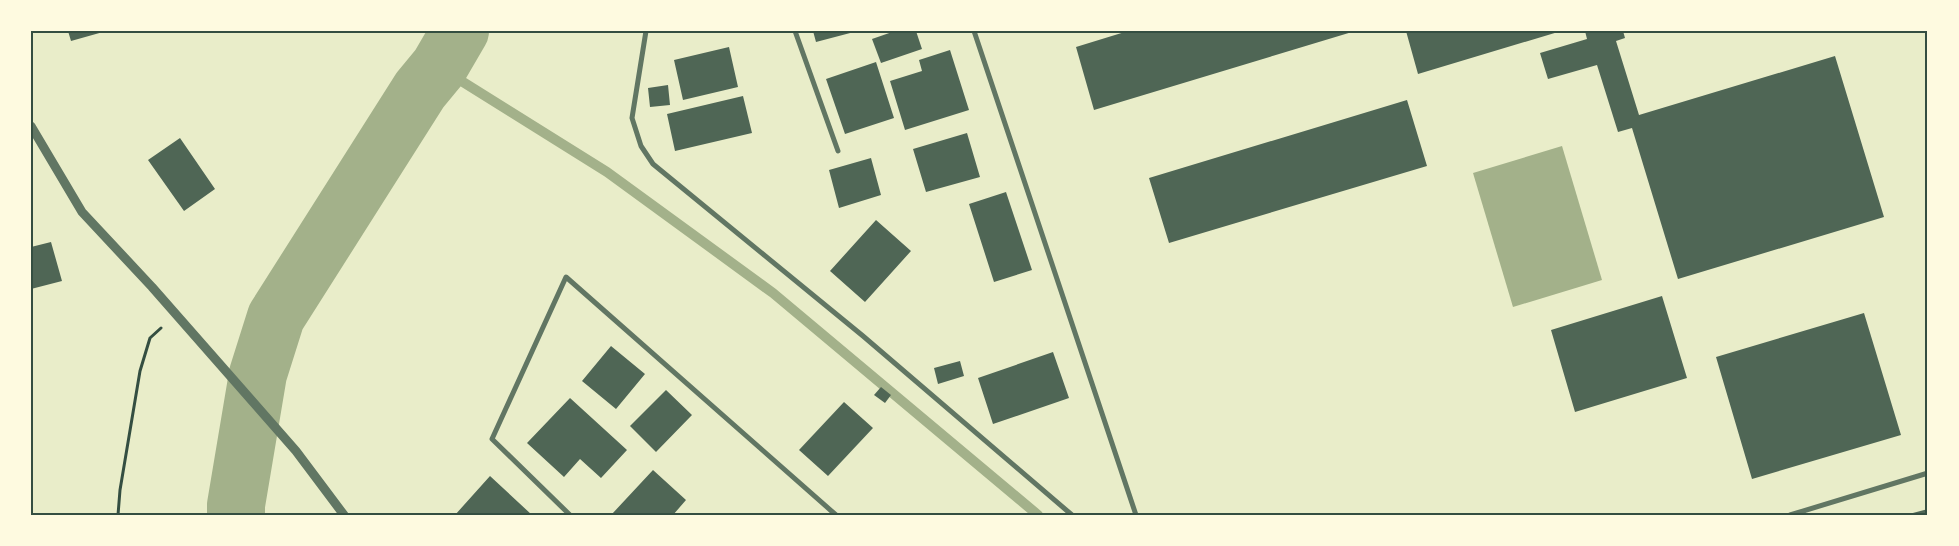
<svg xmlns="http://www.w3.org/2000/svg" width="1959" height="546" font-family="Mulish,sans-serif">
	<rect width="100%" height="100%" fill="#e9edc9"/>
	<!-- water -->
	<path fill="#a3b18a" d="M1562,146L1602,280L1513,307L1473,173Z"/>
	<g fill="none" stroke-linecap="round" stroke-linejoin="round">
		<!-- stream -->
		<path stroke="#a3b18a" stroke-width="10" d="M439,67L607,172L773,293L1038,515"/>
		<!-- river -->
		<path stroke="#a3b18a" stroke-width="58" d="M236,515V505L258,374L276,317L420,90L439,67L460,31"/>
	</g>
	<!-- building -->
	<path fill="#4f6655" d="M68,31H103V32L71,41Z
		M813,31H853L854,32L816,42Z
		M895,31H916L922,49L881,63L872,39Z
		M1128,31H1352V32L1094,110L1076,47Z
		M1406,31H1558V32L1418,74Z
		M1585,31H1623L1625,38L1616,41L1639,115L1835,56L1884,217L1678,279L1632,128L1618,132L1597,65L1548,79L1540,53L1587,39Z
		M729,47L738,87L683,100L674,60Z
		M950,50L969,110L905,130L890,81L922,71L919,60Z
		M876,62L894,118L845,134L826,79Z
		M668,85L670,105L650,107L648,88Z
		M743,96L752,133L675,151L667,114Z
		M1407,100L1427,166L1169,243L1149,178Z
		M967,133L980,177L926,192L913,149Z
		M180,138L215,189L184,211L148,160Z
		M871,158L881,195L839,208L829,170Z
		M1006,192L1032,270L994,282L969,204Z
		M876,220L911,251L865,302L830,271Z
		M51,242L62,281L31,289V247Z
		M1662,296L1687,378L1575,412L1551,330Z
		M1864,313L1901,435L1752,479L1716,357Z
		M611,346L645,374L616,409L582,381Z
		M1053,352L1069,398L993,424L978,378Z
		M960,361L964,376L938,384L934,368Z
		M881,387L891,395L885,403L874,395Z
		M666,390L692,415L656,452L630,426Z
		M570,398L627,450L601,478L580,459L564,477L527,443Z
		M844,402L873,428L828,476L799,450Z
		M653,470L686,500L673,515H613L612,514Z
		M490,476L532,515H455Z
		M1928,509V515H1909V514Z"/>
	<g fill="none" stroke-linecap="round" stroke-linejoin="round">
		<!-- path -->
		<path stroke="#344e41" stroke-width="3" d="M118,515L120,490L140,371L150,338L161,328"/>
		<!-- minor -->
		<path stroke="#617663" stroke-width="5" d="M646,31L632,118L641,146L653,164L863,336L1072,515
			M795,31L838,151
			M974,31L1136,515
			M570,515L492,439L566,277L836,515
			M1790,515L1928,473"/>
		<!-- tertiary -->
		<path stroke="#617663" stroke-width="9" d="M31,126L82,212L152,287L296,451L344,515"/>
	</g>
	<!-- border -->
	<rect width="1959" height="546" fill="none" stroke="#fefae0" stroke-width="65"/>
	<rect x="32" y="32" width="1894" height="482" fill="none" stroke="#344e41" stroke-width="2"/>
</svg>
